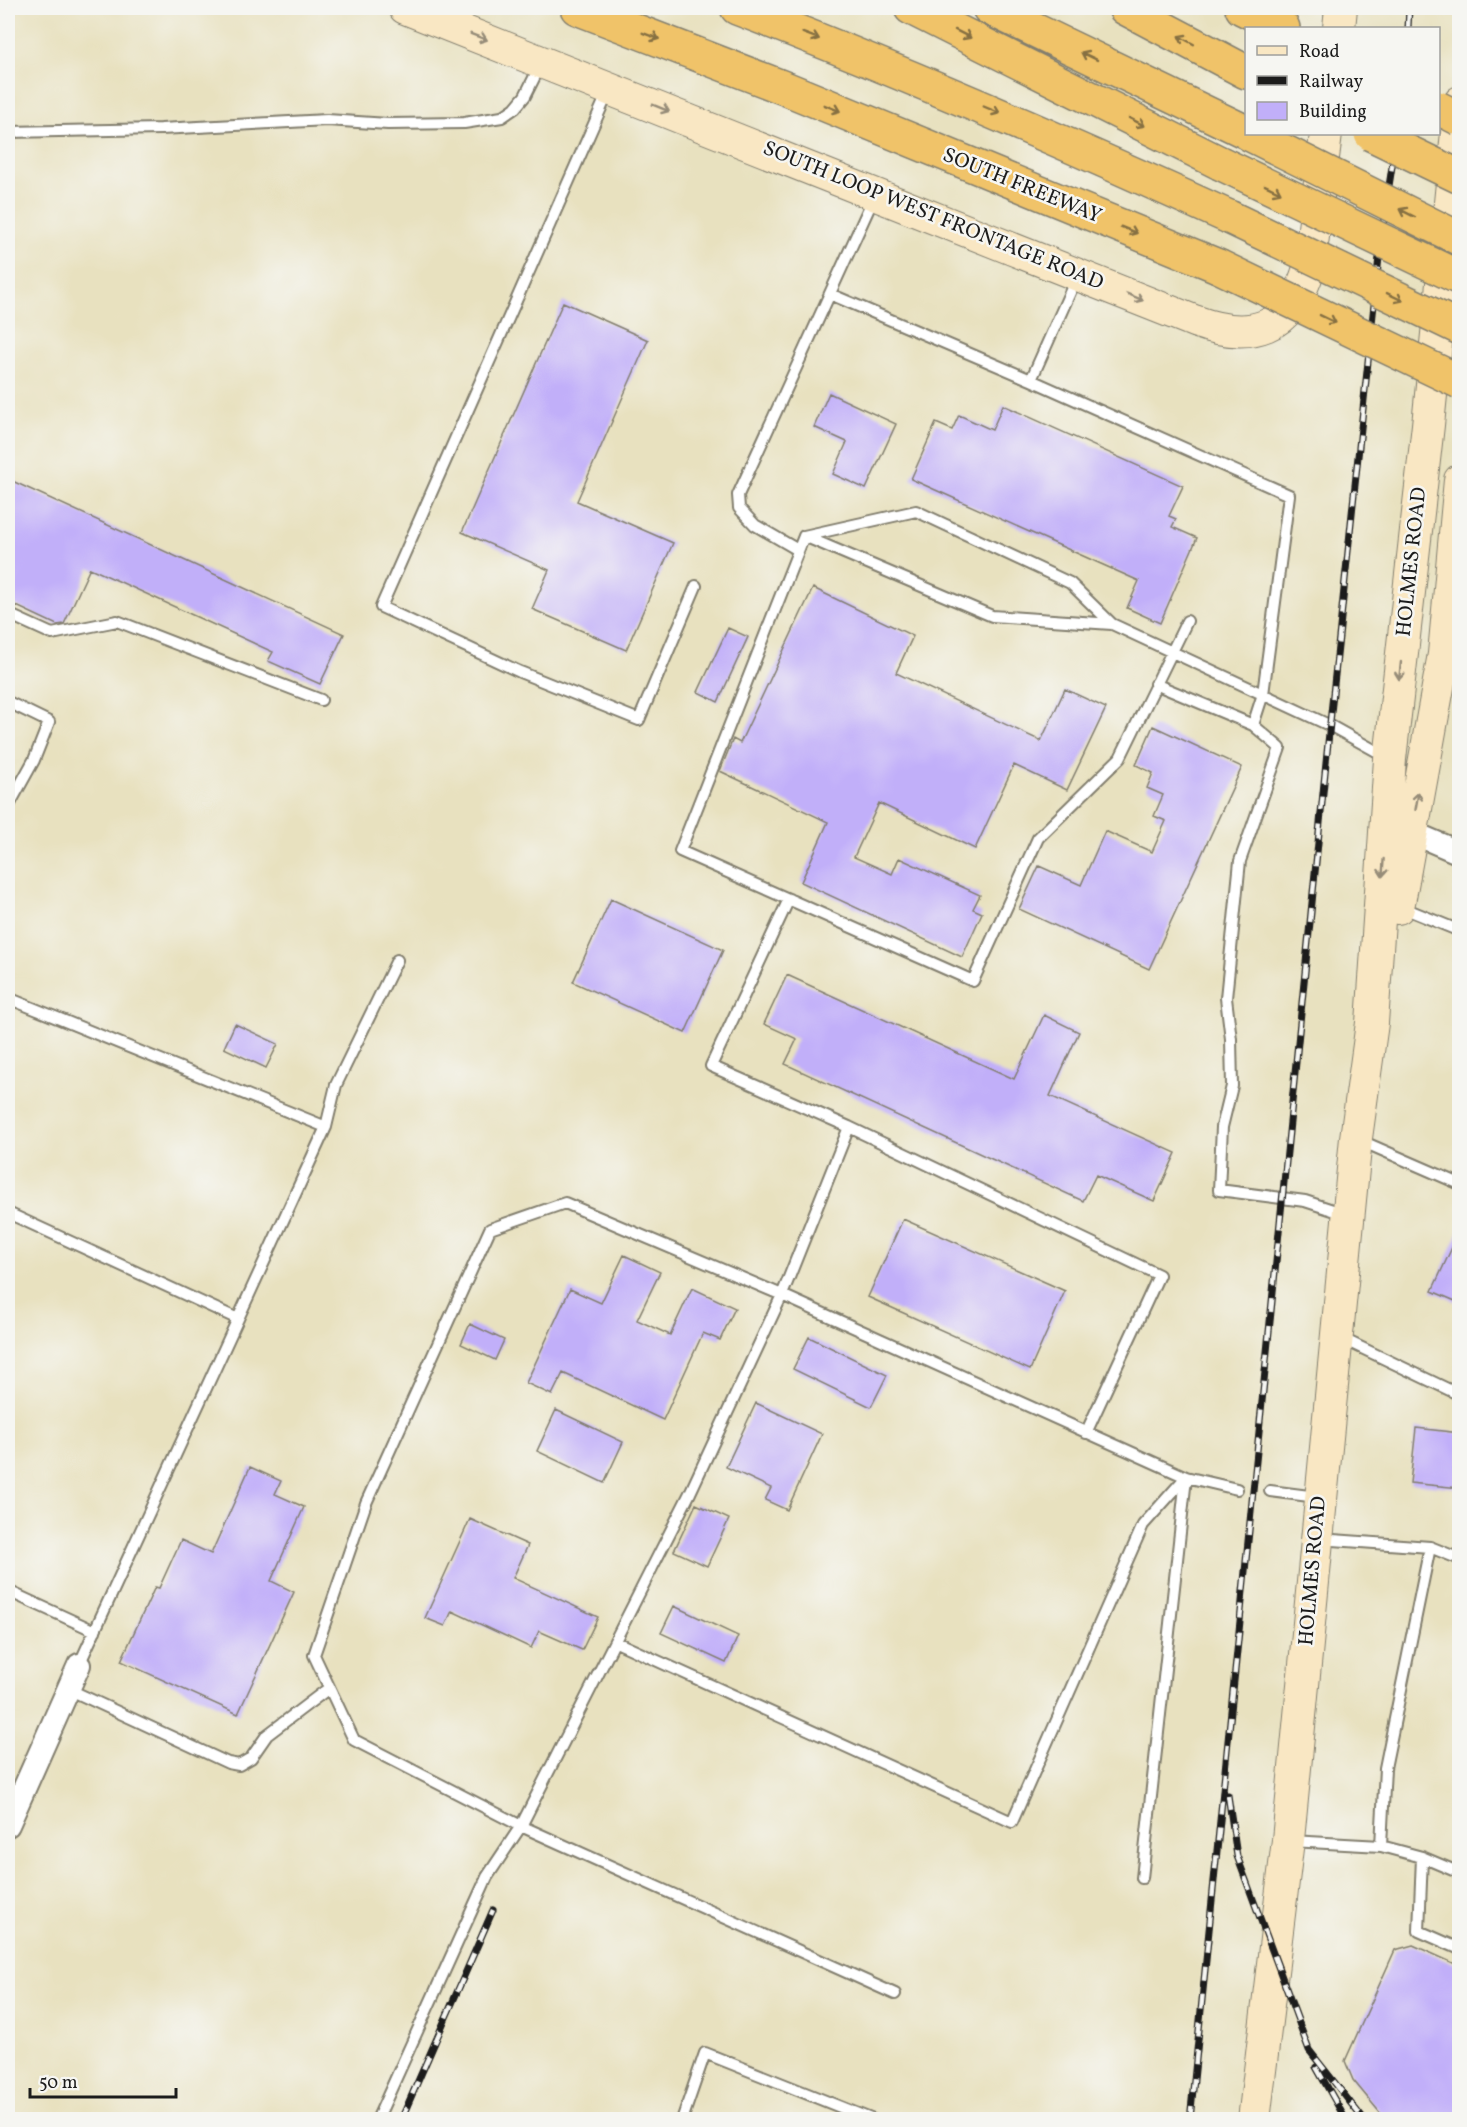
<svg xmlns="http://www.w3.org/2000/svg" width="1467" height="2127" font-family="Vollkorn,serif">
	<rect width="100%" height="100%" fill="#f6f6f2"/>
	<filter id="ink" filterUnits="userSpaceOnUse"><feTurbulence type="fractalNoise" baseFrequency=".0167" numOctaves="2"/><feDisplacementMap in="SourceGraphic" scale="12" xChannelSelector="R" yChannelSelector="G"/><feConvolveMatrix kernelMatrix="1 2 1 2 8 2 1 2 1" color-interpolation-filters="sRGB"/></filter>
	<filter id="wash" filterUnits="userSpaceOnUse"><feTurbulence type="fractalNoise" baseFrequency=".008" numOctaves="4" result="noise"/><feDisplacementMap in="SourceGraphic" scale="24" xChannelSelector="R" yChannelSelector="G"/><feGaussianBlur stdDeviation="1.35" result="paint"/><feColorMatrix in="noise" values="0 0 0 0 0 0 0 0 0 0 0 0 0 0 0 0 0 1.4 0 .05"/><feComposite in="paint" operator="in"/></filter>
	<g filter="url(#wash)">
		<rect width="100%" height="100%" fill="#e8e1bf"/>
		<g id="blocks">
			<!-- building -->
			<path fill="#c1aff9" d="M563,302L648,340L577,501L673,543L626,650L532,609L549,570L462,532Z
				M829,393L896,424L866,489L833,474L847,442L814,427Z
				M1003,405L1183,486L1169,516L1176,519L1172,527L1197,538L1160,623L1127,608L1139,581L911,479L936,423L952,430L959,415L992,430Z
				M8,479L344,634L320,684L268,661L273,652L90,568L64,624L57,625L8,602Z
				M813,588L913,636L896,673L1041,741L1065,689L1106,708L1067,790L1014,765L975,849L879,803L854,857L892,874L899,858L980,895L973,909L982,913L962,957L801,882L828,822L720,771L733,739L740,743Z
				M728,628L748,637L718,702L698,692Z
				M1153,726L1242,767L1149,969L1019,909L1039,866L1081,885L1105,831L1152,852L1166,821L1154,816L1163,795L1147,788L1153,773L1136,765Z
				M611,899L723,950L685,1033L573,982Z
				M787,975L1014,1079L1044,1015L1079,1032L1050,1096L1176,1153L1154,1201L1096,1175L1083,1201L785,1064L797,1039L764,1024Z
				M235,1024L278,1044L266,1068L224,1048Z
				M903,1219L1065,1291L1030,1370L868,1297Z
				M1460,1230V1303L1432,1291Z
				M624,1255L660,1272L637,1320L670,1335L692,1288L735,1308L720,1340L703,1333L663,1420L563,1373L552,1395L526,1383L570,1289L601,1303Z
				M470,1324L504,1340L495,1360L461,1344Z
				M809,1337L887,1375L871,1407L793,1369Z
				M756,1403L822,1434L787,1510L765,1500L771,1488L726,1467Z
				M556,1410L623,1442L604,1483L537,1451Z
				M1416,1428L1460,1433V1488L1410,1483Z
				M250,1467L281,1481L275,1494L304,1507L271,1581L294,1592L238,1714L121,1661L155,1587L159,1588L181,1540L211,1554Z
				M696,1504L729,1519L707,1566L674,1551Z
				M470,1519L528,1545L513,1578L598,1617L582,1650L539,1631L531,1648L452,1611L445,1626L425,1618Z
				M674,1606L738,1636L726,1663L661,1633Z
				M1413,1945L1460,1966V2120H1386L1353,2080L1345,2061L1395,1950Z"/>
		</g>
	</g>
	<g filter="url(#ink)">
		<use href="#blocks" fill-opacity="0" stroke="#827e6e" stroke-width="1.5"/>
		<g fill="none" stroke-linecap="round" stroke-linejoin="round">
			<defs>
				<path id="lane" d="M609,90L381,607L520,672L639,720L696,586
					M8,132L161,129L327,120L388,124L464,123L502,117L515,108L525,96L540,66
					M830,294L1031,380L1289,495L1263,694L1253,725
					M1031,380L1076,279
					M804,536L680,851L973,981L1038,838L1120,758L1187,621
					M804,536L916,511L1070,583L1112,624L1331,726L1385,756
					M804,536L992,616L1112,624
					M798,550L755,525L739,508L738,495L874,197
					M8,614L52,634L117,621L321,700
					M1155,684L1253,725L1280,748L1240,861L1226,998L1231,1039L1232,1086L1222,1127L1219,1190L1305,1201L1345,1214
					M8,702L49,722L34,760L8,807
					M789,899L711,1066L849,1127L1159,1275L1086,1433
					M1401,907L1460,931
					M8,998L326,1127L79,1665
					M326,1127L336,1085L397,960
					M1359,1140L1460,1184
					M8,1213L238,1319
					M1341,1338L1460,1395
					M1270,1491L1317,1497
					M1319,1539L1430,1547
					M8,1591L95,1631
					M616,1642L1012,1822L1143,1525L1186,1477
					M68,1689L228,1763L239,1765L251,1758L267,1735L329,1688
					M1291,1841L1381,1846L1422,1857L1460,1873
					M1381,1846L1385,1768L1430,1547L1460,1559
					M1422,1857L1419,1931L1460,1949
					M1142,1878L1186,1478
					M895,1994L521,1826L354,1740L314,1655L366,1503L490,1229L565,1203L782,1295L1186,1477L1237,1489
					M377,2120L487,1877L521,1826L690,1493L782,1295L849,1127
					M682,2120L705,2053L873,2120"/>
				<path id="street" d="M1411,832L1460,853
					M8,1825L79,1665"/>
				<path id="secondary" d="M405,8L1194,321C1251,342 1291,330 1309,268L1326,134
					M1339,28L1341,8
					M1398,908L1444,654L1460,480
					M1254,2120L1288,1840L1356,1138L1372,1023L1390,759L1428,425L1460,102"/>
				<path id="highway" d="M577,8L787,89L1218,266
					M737,8C904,72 1067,143 1229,217
					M911,8L1220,163
					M989,8L1246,132
					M1125,8L1246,72
					M1242,8L1283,28"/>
			</defs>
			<!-- lane casing -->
			<use href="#lane" stroke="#827e6e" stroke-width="14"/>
			<!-- street casing -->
			<use href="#street" stroke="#827e6e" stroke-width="26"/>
			<!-- secondary casing -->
			<use href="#secondary" stroke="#827e6e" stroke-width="34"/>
			<!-- highway casing -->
			<use href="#highway" stroke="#827e6e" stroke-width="36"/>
			<!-- lane -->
			<use href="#lane" stroke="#fff" stroke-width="10"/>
			<!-- street -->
			<use href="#street" stroke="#fff" stroke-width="22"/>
			<!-- secondary -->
			<use href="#secondary" stroke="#f9e7c3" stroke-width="32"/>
			<!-- highway -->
			<use href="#highway" stroke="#f0c369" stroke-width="33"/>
			<defs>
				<path id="rail" d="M1408,28L1409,8
					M1228,1795L1237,1856L1309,2050L1364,2120
					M1316,2067L1346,2120
					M401,2120L493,1910
					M1190,2120L1331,713L1381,238L1397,134"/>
			</defs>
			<!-- rail casing -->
			<use href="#rail" stroke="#1c1c1c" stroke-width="7"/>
			<!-- rail -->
			<use href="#rail" stroke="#f6f6f2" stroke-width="4.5" stroke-dasharray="14" stroke-linecap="butt"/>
			<defs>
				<path id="highway-bridge" d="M1438,108L1460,119
					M1249,134L1460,239
					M1371,134L1460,177
					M1220,163L1460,278
					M1229,217L1460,328
					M1218,266L1460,382"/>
			</defs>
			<!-- highway-bridge casing -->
			<use href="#highway-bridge" stroke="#827e6e" stroke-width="36" stroke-linecap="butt"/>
			<!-- highway-bridge -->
			<use href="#highway-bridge" stroke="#f0c369" stroke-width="33"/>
		</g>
		<!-- one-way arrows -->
		<defs><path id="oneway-shaft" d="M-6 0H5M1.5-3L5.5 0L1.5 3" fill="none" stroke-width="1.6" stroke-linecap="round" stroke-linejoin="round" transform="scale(1.5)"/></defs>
		<g stroke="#867042">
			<use href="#oneway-shaft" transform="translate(963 34) rotate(27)"/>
			<use href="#oneway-shaft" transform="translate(651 36) rotate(21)"/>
			<use href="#oneway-shaft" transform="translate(811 36) rotate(21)"/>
			<use href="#oneway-shaft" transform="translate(1186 40) rotate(-152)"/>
			<use href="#oneway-shaft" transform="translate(1089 56) rotate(-154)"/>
			<use href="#oneway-shaft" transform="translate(832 108) rotate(22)"/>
			<use href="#oneway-shaft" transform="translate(992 110) rotate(23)"/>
			<use href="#oneway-shaft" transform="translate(1137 122) rotate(27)"/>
			<use href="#oneway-shaft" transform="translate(1273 189) rotate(26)"/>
			<use href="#oneway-shaft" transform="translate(1407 213) rotate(-153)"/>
			<use href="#oneway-shaft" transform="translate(1129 230) rotate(22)"/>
			<use href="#oneway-shaft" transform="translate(1395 297) rotate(26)"/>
			<use href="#oneway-shaft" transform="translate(1328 319) rotate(26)"/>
		</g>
		<g stroke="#968c78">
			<use href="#oneway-shaft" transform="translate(479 37) rotate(21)"/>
			<use href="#oneway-shaft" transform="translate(661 108) rotate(22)"/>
			<use href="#oneway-shaft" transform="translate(1135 297) rotate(23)"/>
			<use href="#oneway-shaft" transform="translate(1400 671) rotate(96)"/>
			<use href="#oneway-shaft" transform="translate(1417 801) rotate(-80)"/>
			<use href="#oneway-shaft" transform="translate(1383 868) rotate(94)"/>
		</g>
	</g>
	<g text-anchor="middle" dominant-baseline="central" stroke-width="5" stroke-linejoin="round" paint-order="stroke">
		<!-- street labels -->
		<g font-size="21" fill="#1c1c1c" stroke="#f6f6f2">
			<text transform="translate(1022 186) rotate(22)">SOUTH FREEWAY</text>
			<text transform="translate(933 216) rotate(22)">SOUTH LOOP WEST FRONTAGE ROAD</text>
			<text transform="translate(1412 562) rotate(-84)">HOLMES ROAD</text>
			<text transform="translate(1313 1571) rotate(-85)">HOLMES ROAD</text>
		</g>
	</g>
	<!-- margin -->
	<rect width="1467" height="2127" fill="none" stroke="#f6f6f2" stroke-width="30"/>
	<!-- legend -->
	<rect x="1245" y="27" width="195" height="108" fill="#f6f6f2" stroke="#9f9f9c" stroke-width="1.5"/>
	<rect x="1257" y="46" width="30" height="9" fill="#f9e7c3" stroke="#9f9f9c" stroke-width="1.5"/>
	<text x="1299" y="57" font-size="18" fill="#1c1c1c">Road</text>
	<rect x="1257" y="76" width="30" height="9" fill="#1c1c1c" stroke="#9f9f9c" stroke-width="1.5"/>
	<text x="1299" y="87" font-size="18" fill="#1c1c1c">Railway</text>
	<rect x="1257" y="102" width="30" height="18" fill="#c1aff9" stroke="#9f9f9c" stroke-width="1.5"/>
	<text x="1299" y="117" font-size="18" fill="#1c1c1c">Building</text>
	<!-- scale -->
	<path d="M30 2088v9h146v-9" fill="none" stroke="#1c1c1c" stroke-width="3"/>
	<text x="39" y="2088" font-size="18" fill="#1c1c1c" stroke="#f6f6f2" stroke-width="4.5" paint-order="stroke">50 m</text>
</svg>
